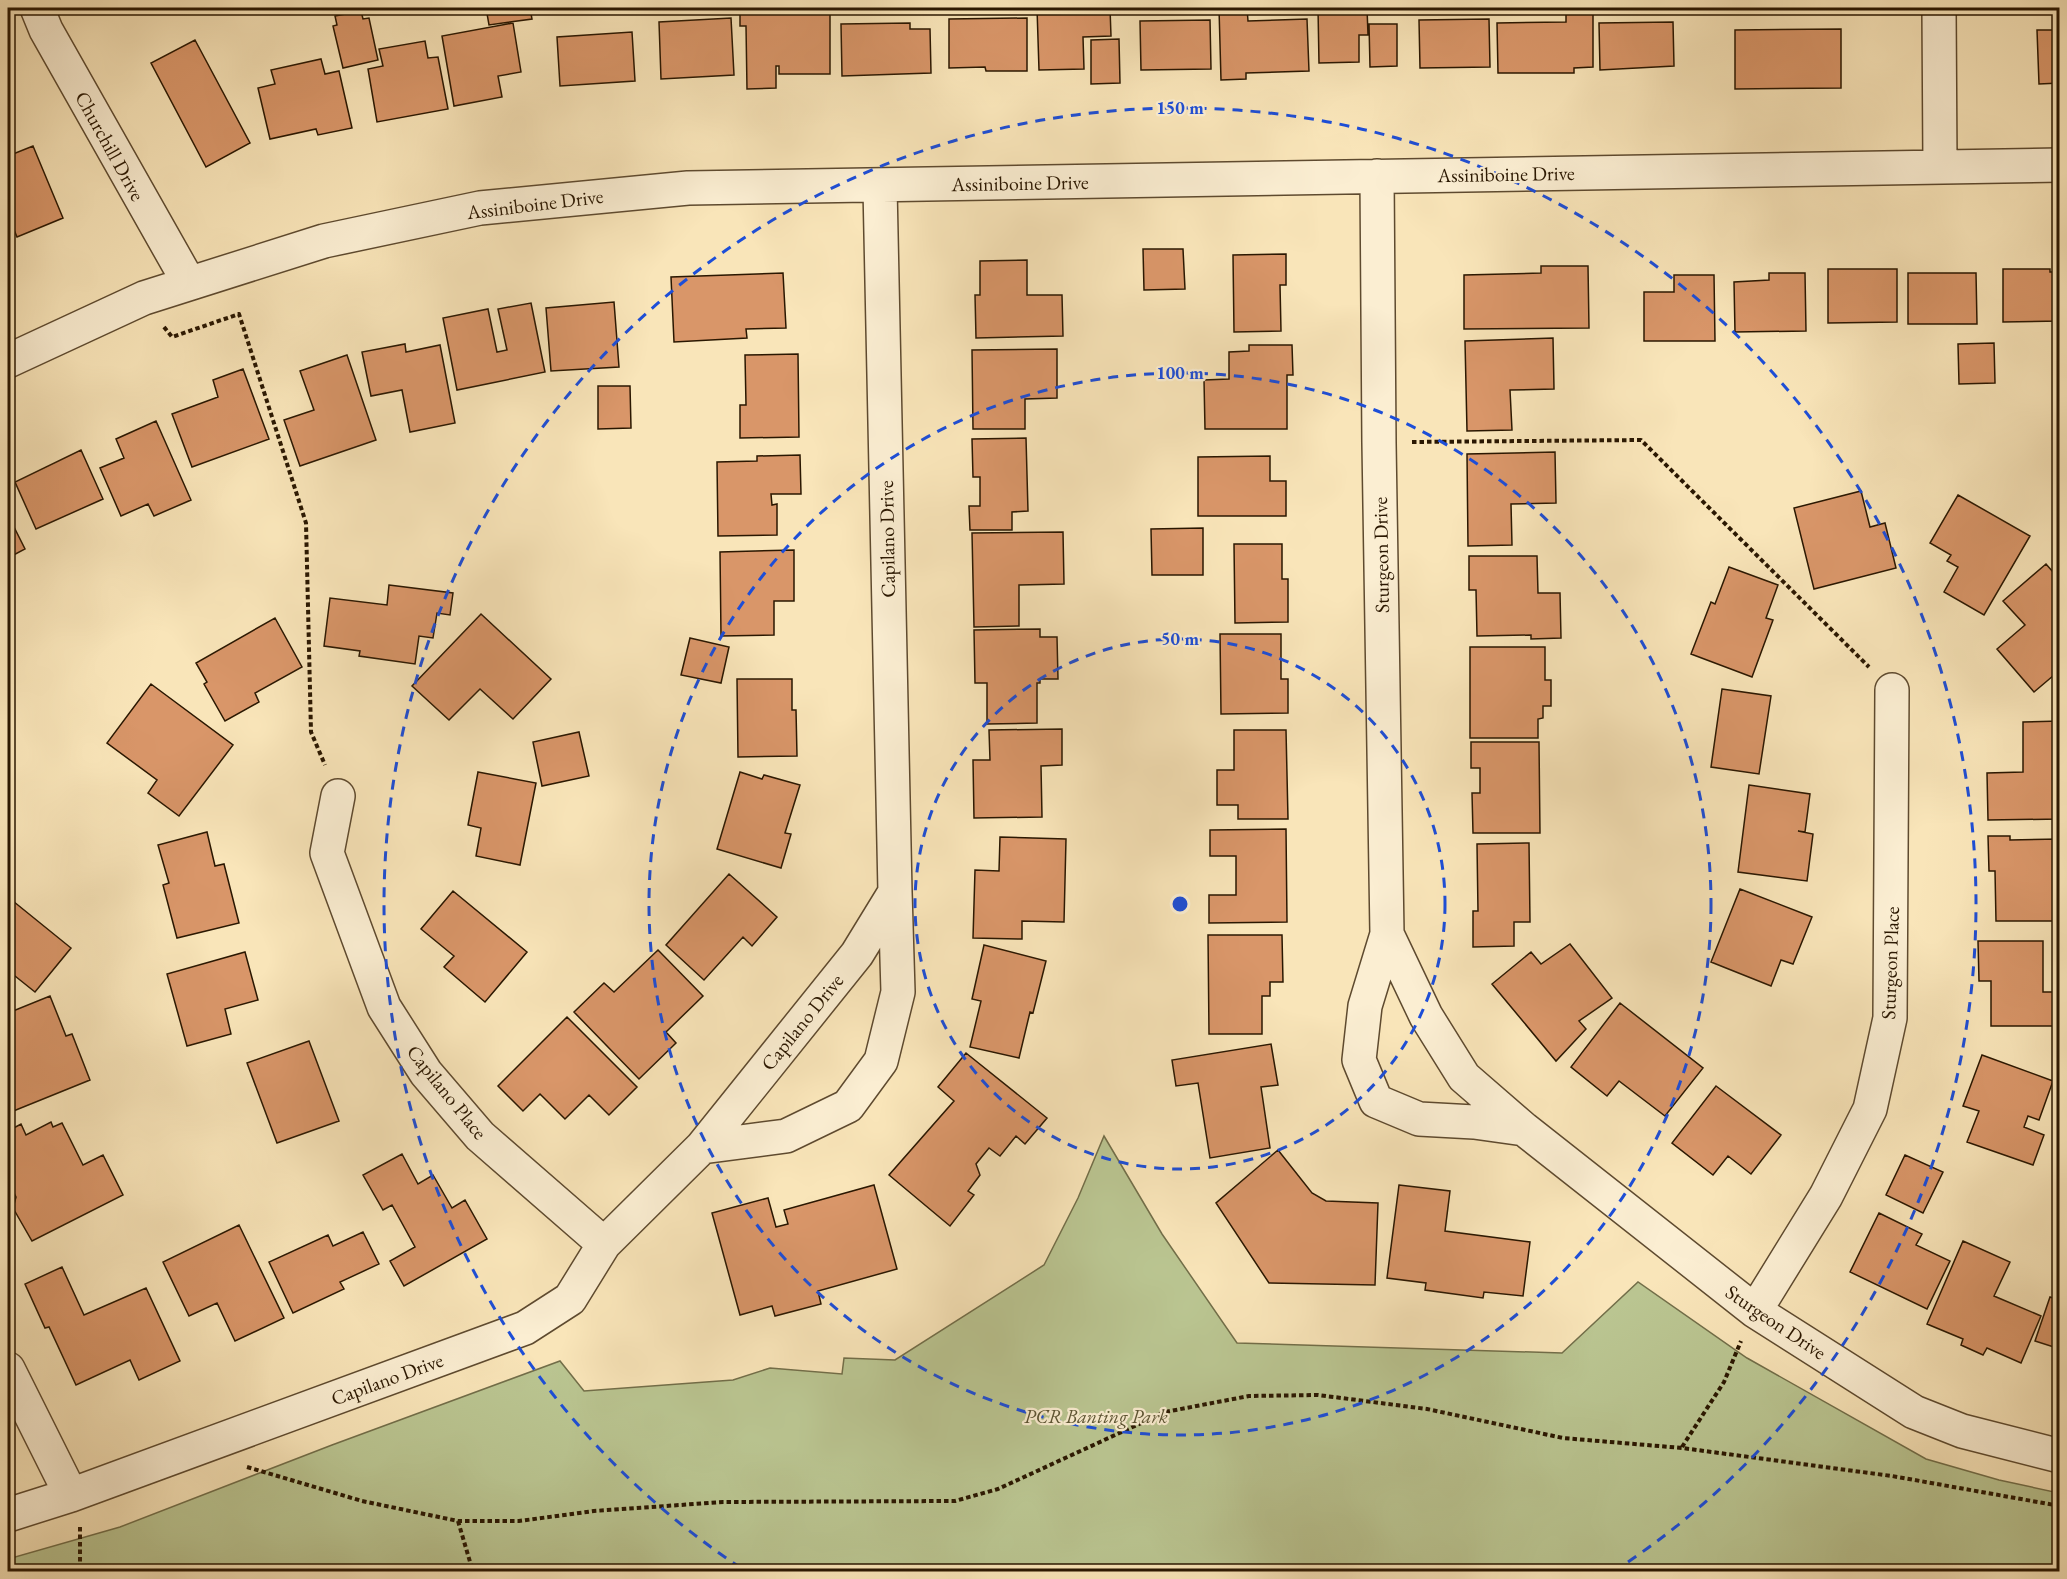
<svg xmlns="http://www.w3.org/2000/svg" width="2067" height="1579" font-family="'EB Garamond',serif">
	<rect width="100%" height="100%" fill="#f9e5b9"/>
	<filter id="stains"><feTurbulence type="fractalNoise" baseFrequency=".00333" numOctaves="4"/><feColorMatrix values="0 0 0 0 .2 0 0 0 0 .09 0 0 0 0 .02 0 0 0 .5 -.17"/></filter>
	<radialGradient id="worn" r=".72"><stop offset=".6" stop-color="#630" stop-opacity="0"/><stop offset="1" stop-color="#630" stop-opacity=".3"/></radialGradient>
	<!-- green -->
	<path fill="#bac591" stroke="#726e49" stroke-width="1.5" d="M1104,1136L1162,1234L1237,1343L1562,1353L1638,1282L1747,1358L1926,1459L1999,1480L2059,1493V1571H8V1559L120,1527L332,1445L560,1361L584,1391L733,1380L770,1368L842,1374L844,1358L895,1360L1044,1265L1078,1198Z"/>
	<!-- building -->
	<path fill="#d99669" stroke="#2a1701" stroke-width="1.5" d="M486,8H530L532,19L489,25Z
		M740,8H830V74H779V66H776V88L747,89L746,26H740Z
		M1037,8H1110L1111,36L1083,37L1084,69L1039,70Z
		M1219,8H1247L1248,21L1307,19L1309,71L1246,73V79L1221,80Z
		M1318,8H1367L1368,35H1359V62L1319,63Z
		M1666,8H1691V14H1666Z
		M361,11L363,19L369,18L378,60L343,68L333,26L337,25L335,16Z
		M1566,13H1593V67L1574,68V73H1498L1497,23L1566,22Z
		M731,18L734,75L661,79L659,22Z
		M1027,18V71H986L985,67L949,68V19Z
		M1489,19L1490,67L1420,68L1419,20Z
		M1210,20L1211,69L1141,70L1140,21Z
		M1673,22L1674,66L1600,70L1599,23Z
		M513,23L521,72L498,76L502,97L454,106L442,36Z
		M910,23V29H930L931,73L842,76L841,24Z
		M1369,24H1397V66L1370,67Z
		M1841,29V88L1735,89V30Z
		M2037,30H2060V83L2039,84Z
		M632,32L635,81L560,86L557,37Z
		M1119,39L1120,83L1091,84V40Z
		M195,40L250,143L206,167L151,63Z
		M425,41L428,58L438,57L448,109L377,122L368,69L383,66L379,49Z
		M321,59L325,74L339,71L352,128L318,135L316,129L270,139L258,88L275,84L271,70Z
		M33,146L63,218L17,237L8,215V156Z
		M1143,249H1183L1185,289L1144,290Z
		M1286,254V285H1280L1281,331L1234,332L1233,255Z
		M1027,260V295H1062L1063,336L976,338L975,295H980V261Z
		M1541,266H1588L1589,328L1464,329V275L1541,273Z
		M1828,269H1897V322L1828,323Z
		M2003,269H2050V272H2060V321L2003,322Z
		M783,273L786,328L746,329L747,338L674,342L671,277Z
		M1769,273H1805L1806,331L1735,332L1734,282L1769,280Z
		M1908,273H1976L1977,324H1908Z
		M1674,275H1714L1715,341H1644V292H1674Z
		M614,302L619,367L551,371L546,308Z
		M531,303L545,372L457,390L443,318L488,309L497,352L507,350L498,309Z
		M1553,338L1554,389L1510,390L1512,430L1467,431L1465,341Z
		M1994,343L1995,383L1959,384L1958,344Z
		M405,344L406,352L440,345L455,423L410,432L402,390L371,396L362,352Z
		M1249,345H1292L1293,375H1287V429H1205L1204,380L1229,379V352L1249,351Z
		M1057,349V398L1025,399V429H973L972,350Z
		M798,354L799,437L740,438V405H746L745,355Z
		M347,355L376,440L300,466L284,420L314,410L300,371Z
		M243,369L269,439L192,467L172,414L218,397L213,380Z
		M598,386H630L631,428L598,429Z
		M156,421L191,500L154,516L148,504L121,516L100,468L124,458L116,439Z
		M1026,438L1028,511L1012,512V530H970L969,506H980V477H973L972,439Z
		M81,450L103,499L36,529L15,482Z
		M1555,452L1556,503L1511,504L1512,545L1468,546L1467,454Z
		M800,455L801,494H771L772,505L777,504V535L718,536L717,462L757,461V456Z
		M1270,456V481H1286V516H1198V457Z
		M1861,491L1870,527L1885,523L1896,568L1814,589L1794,508Z
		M1958,495L2030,536L1984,615L1944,592L1958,567L1947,561L1951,555L1930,543Z
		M8,515L25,549L8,558Z
		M1203,528V575H1152L1151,529Z
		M1063,532L1064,584L1019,585V626L974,627L972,533Z
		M1234,544H1282V579H1288V622L1235,623Z
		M794,550V601H774V635L721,636L720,552Z
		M1469,556H1537L1538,593H1560L1561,638L1531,639V635L1477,636L1476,590H1469Z
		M2046,564L2060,580V670L2034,692L1997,649L2025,625L2003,601Z
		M1729,567L1778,585L1766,618L1773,620L1752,677L1691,654L1711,602L1715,604Z
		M389,585L453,593L450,615L437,613L433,638L419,636L415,664L359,656L360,651L324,646L330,598L387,605Z
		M481,614L551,679L513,719L480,689L449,720L412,686Z
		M275,618L302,667L255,693L259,702L225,721L204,684L207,682L196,663Z
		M1040,629V637H1057L1058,679H1040V683H1037V723L987,724V683H975L974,630Z
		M1220,634H1281V679H1288V713L1221,714Z
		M690,638L729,647L721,683L681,675Z
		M1470,647H1545V680H1551V706H1543V718L1538,719V738H1470Z
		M737,679H792V710H796L797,756L738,757Z
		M151,684L233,745L179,816L148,793L157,780L107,743Z
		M1722,689L1771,696L1759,774L1711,767Z
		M2060,721V819L1988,820L1987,773L2023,772V722Z
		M1062,729V765L1041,766L1042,817L974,818L973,760H990L989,730Z
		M1234,730H1286L1288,819H1238V805H1217V770H1234Z
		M579,732L589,776L542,786L533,742Z
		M1471,742H1539L1540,833H1473L1472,793H1480V768H1471Z
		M478,772L536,783L520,865L476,856L481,828L468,825Z
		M740,772L762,779L764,775L800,785L785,833L791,834L781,868L717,849Z
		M1749,785L1810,794L1805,832L1798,831L1813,834L1807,881L1738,872Z
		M1286,829L1287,922L1209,923V895H1236V856H1210V830Z
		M207,832L215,866L224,864L239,923L177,938L163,885L169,883L158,845Z
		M1988,836H2010V840L2060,839V895H2056V921H1996L1995,871H1989Z
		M1000,837L1066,839L1064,922L1022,921V939L973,938L975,870L999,871Z
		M1529,843L1530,922H1514V946L1473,947V911H1478L1477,844Z
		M729,874L777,917L752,946L743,937L704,980L666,945Z
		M1740,889L1812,917L1793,964L1781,960L1771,986L1711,962Z
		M453,891L527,952L485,1002L444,967L454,956L421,929Z
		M8,897L71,948L35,992L10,972L8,975Z
		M1208,935H1282L1283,982H1270V996H1262V1034H1209Z
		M1978,941H2043V992H2060V1026H1991V981H1979Z
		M1570,944L1612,998L1579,1021L1586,1029L1556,1061L1492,984L1531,952L1541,964Z
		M984,945L1046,961L1033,1013L1030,1012L1019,1058L970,1047L981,1001L972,999Z
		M658,950L703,996L666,1032L676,1043L639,1079L574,1012L604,983L614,992Z
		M245,952L258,1000L225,1009L231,1034L187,1046L167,974Z
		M50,996L66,1036L72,1034L90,1080L11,1112L8,1105V1013Z
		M1620,1003L1703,1068L1665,1116L1619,1081L1607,1096L1571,1067Z
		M567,1017L637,1087L609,1115L589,1095L565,1119L540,1094L523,1111L498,1086Z
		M309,1041L339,1121L277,1143L247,1063Z
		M1271,1044L1278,1085L1261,1087L1270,1148L1210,1158L1198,1083L1176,1086L1172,1060Z
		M966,1053L1047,1118L1025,1144L1016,1136L1000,1156L989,1148L976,1164L980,1175L968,1191L974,1195L950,1226L889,1175L954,1101L938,1087Z
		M1982,1055L2053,1081L2039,1120L2028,1116L2024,1127L2044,1135L2033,1165L1967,1142L1979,1111L1963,1106Z
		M1716,1086L1781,1135L1751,1174L1728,1156L1713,1175L1672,1143Z
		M51,1122L53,1127L62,1123L83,1165L103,1155L123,1195L32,1241L13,1208L16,1197L8,1180V1131L21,1124L26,1135Z
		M1278,1150L1312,1193L1326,1201L1378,1203L1375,1285L1269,1283L1216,1203Z
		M402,1154L418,1184L433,1175L452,1208L465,1200L487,1239L404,1286L390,1261L415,1247L392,1205L383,1210L363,1175Z
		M1905,1155L1943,1172L1923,1213L1886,1195Z
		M874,1185L897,1269L818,1291L821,1304L775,1316L772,1306L740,1315L712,1213L768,1198L776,1227L788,1224L784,1210Z
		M1399,1185L1450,1191L1445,1231L1530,1242L1523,1296L1484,1292L1483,1298L1425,1290L1426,1283L1387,1278Z
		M1879,1213L1922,1234L1916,1245L1950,1261L1927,1309L1850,1272Z
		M239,1225L284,1318L235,1341L217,1303L189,1316L163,1262Z
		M363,1232L379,1264L340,1282L344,1289L293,1313L269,1262L328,1235L333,1246Z
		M1963,1241L2010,1262L1994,1296L2041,1316L2021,1363L1987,1348L1983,1355L1961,1345L1963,1339L1927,1324Z
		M62,1267L84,1315L146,1288L180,1361L139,1380L130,1360L76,1385L49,1327L45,1328L25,1284Z
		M2050,1297L2060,1300V1349L2035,1341Z"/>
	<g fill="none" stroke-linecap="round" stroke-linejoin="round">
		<defs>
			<path id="minor" d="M37,8L46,30L189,283
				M1939,8L1940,166
				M1377,176L1379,443L1387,934L1426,1016L1464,1077L1524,1129L1755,1311L1914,1412L1962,1431L2060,1456
				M8,361L144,298L324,241L480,208L688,188L2060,165
				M338,796L327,853L384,1007L426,1073L480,1136L604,1244
				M1387,934L1365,1006L1359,1060L1376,1101L1419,1119L1474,1122L1524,1129
				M702,1147L786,1136L848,1106L881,1061L898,992L895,892
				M1755,1311L1826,1196L1870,1109L1890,1018L1892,690
				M8,1369L71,1495
				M8,1515L71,1495L525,1328L570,1299L604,1244L702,1147L857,954L895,892L880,187"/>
		</defs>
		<!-- minor casing -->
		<use href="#minor" stroke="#5e4a2f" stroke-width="36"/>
		<!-- path -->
		<path stroke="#2a1701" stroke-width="4" stroke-dasharray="4.5 3" stroke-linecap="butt" d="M164,327L172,337L239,314L306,523L311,732L325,765
			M1412,442L1641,440L1869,667
			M1682,1447L1724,1382L1741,1341
			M247,1467L362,1501L458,1521H519L594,1511L723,1502L955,1501L998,1489L1165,1412L1249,1396L1318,1395L1427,1409L1563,1438L1682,1448L1892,1476L2060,1506
			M458,1521L473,1572
			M80,1527V1572
			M8,1562L12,1559L9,1550"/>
		<!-- minor -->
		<use href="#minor" stroke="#fbeed2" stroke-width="33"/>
	</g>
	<!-- distance rings -->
	<g fill="none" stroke="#1d4ed8" stroke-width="3" stroke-dasharray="10 8">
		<circle cx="1180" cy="904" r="265"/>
		<circle cx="1180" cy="904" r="531"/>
		<path d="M741 1568A796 796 0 1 1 1619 1568"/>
	</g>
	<g text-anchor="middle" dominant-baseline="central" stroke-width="4.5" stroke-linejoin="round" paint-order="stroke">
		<!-- street labels -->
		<g font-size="20" fill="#2a1701" stroke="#fbeed2">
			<text transform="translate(110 146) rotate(61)">Churchill Drive</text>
			<text transform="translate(1506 174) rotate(-1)">Assiniboine Drive</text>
			<text transform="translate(1020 183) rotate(-1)">Assiniboine Drive</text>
			<text transform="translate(535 204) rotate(-7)">Assiniboine Drive</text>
			<text transform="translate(887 539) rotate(-91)">Capilano Drive</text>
			<text transform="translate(1381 555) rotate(-91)">Sturgeon Drive</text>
			<text transform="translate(1890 963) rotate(-88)">Sturgeon Place</text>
			<text transform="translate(802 1022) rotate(-51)">Capilano Drive</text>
			<text transform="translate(447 1092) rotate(51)">Capilano Place</text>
			<text transform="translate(1776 1322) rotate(34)">Sturgeon Drive</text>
			<text transform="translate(387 1379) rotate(-20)">Capilano Drive</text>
		</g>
		<!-- park labels -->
		<g font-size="20" font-style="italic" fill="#5c5433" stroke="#fbeed2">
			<text x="1096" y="1416">PCR Banting Park</text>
		</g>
	</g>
	<circle cx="1180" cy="904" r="9" fill="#1d4ed8" stroke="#fbeed2" stroke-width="3"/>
	<g font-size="18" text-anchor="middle" font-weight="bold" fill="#1d4ed8" stroke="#fbeed2" stroke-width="4.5" stroke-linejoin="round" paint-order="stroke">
		<text x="1180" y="114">150 m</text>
		<text x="1180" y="379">100 m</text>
		<text x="1180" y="645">50 m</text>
	</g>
	<!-- margin -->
	<rect width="2067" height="1579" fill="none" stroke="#f9e5b9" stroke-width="30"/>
	<rect x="9" y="9" width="2049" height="1561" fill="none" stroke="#2a1701" stroke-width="3"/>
	<rect x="15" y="15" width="2037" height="1549" fill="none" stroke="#2a1701" stroke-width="1.5"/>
	<rect width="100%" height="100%" filter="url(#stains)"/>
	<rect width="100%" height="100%" fill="url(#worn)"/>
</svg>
